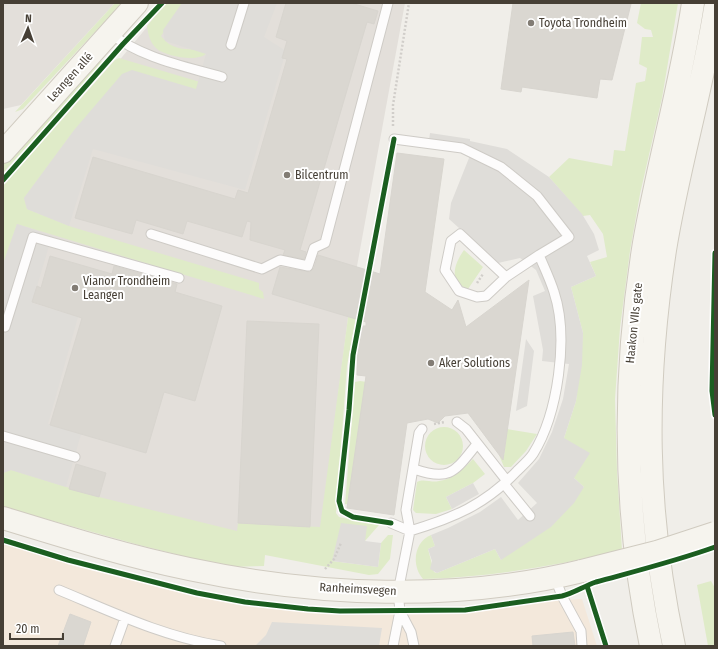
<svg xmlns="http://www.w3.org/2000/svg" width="718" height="649" font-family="'Fira Sans Condensed',sans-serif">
	<rect width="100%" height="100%" fill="#f0eee9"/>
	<!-- commercial -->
	<path fill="#f3e8db" d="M3,544L78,567L227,601L331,613L582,599L597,646H3Z"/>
	<!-- industrial -->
	<path fill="#e3dfda" d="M3,3H115L21,105L3,109Z
		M167,3H405L349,310L317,559L3,480V200Z"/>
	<!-- green -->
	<path fill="#dfebc8" d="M115,3H122L23,109L15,112Z
		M166,3H183L161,36C174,54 191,46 207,53C198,63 166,56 157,49C150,43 148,34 147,26Z
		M641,3H678L662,98L640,194L630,251L620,328L615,399L617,471L622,550C557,566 490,577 423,579C411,565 414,542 431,535L435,546L428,549L434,572L437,573L495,549L501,560L584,487L574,478L564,438L576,401L583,333L571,287L596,276L590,262L607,257L603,234L590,215L583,216L549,177L569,158L612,166L614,150L625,151L636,83L645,81L647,68L639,64L642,37H653L651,30L645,29L637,23Z
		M119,58L200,82L201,89L75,129L24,198L27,209L72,227L259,283V289L263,292L264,299L17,224L3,264V186L115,60Z
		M103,61L3,173V161L94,63Z
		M464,250L483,267L468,289C448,282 454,264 464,250Z
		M349,310L357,311L347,366L336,513L339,517L379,525L365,541L332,561L378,567L381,543L388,535H393L390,559L378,574L369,575L265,555L264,566L227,567L139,545L3,507V473L11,470L99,497L237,531L238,523L320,527Z
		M360,381L367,382L350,505L345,504L355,382Z
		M425 446a19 19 0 1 1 38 0a19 19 0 1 1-38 0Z
		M507,429L537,434L526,451L511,467H504L499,455H504Z
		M473,459L485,474L473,483L446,497L452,509L436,514L416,513L413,510L417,482C424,478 431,483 439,481C453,479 463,469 473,459Z
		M711,581L715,588V646H708L697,585Z"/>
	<!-- parking -->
	<path fill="#dfddd9" d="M182,3H277L264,37L286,51L245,190L93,149L69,226L27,209L24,198L75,129L122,74L132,70L196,89L206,54L165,41L163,30Z
		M430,133L470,139V141L507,149L549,177L582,214L594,234L599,250L587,256L596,276L571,287L583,333L582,365L576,401L564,438L590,453L574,478L584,487L574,503L551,527L501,560L495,549L437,573L430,569L432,561L428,549L435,546L431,535L448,528L480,512L501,497L518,520L537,503L518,483L539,459L552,432L563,399L569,364L542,361L543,350L533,296L545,291L536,270L520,258L498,263L449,219L451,203L473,148H468V145L429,140Z
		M17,224L52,236L32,303L78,317L48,424L81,434L66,487L11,470L3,473V264Z
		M526,339L534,351L527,406L516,411Z
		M473,483L479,494L452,509L446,497Z
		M341,523L367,526L365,541L381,543L378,567L332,561Z
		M272,622L382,628L379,646H255L266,635Z"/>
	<!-- building -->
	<path fill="#dad7d1" stroke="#d8d5cf" d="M286,3H351L378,11L374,24L367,22L300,250L306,252L304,259L283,255L285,250L250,240L251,222L247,221L242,237L187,221L183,234L136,220L132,234L75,218L93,157L235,199L238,190L248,193L287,59L282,58L287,41L276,37Z
		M513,3L631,4L612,80L600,79L597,98L522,87L521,92L501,89Z
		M397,153L444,159L425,292L452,310L458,300L466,327L529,280L503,460L468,413L445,416L438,423L428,419L407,423L394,515L347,508L366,376L357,375L358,348L363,326H366V322L272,294L280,267L310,272L314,268L318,255L380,274Z
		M50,256L112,274L114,266L177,284L175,292L222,306L195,401L164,392L146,453L50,425L82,318L32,302L37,286L41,288Z
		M247,321L319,324L310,527L238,523Z
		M76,464L106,473L99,497L69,489Z
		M70,614L91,622L83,646H58Z
		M573,632L575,646H533L532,636Z"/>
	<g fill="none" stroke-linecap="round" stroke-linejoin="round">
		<defs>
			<path id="lane" d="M110,33C141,58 184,66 222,77
				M231,45L244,3
				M151,234L262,269L280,260L308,266L314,248L325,243L388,3
				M506,277L486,296L477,297L459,291L445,270L451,241L460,234L506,277L539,255
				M3,326L5,327L33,237L179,278
				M457,422L466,429L507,481
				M3,436L75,457
				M414,469C451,482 455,471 477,444
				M504,484L530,516
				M391,523L410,531
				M410,531L406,510L419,433L422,429
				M555,578L562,596L581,631L582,646
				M59,590C112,612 164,637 221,646
				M400,611L411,632L414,646
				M115,646L125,618
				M393,646L400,611L398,592L410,531C453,518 485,505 517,471C522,466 529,460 533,454C558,414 569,337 554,292C550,279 544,267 539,255L569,237L537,196L501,167L462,148L394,139"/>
			<path id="secondary" d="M3,152L137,3
				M3,518C65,537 126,556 189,569C316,596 456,602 582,571
				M651,646C623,513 622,378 644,243C658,163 681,84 693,3
				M674,646C645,511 644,387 665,250C678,169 702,90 715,9"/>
		</defs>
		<!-- lane casing -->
		<use href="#lane" stroke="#cecbc6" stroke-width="11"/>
		<!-- secondary casing -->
		<use href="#secondary" stroke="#d0cbc0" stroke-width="24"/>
		<!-- path -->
		<path stroke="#d1ceca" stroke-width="2.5" stroke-dasharray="2 2" stroke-linecap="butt" d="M393,126V105L409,3
			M477,283L483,274
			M434,424L445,422
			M325,569L334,559L341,543"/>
		<!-- lane -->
		<use href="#lane" stroke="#fdfcfc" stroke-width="9"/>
		<!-- secondary -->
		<use href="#secondary" stroke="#f6f4ee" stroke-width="22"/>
		<defs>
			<path id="secondary-bridge" d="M582,571L657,552L715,533"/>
		</defs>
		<!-- secondary-bridge casing -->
		<use href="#secondary-bridge" stroke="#d0cbc0" stroke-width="24" stroke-linecap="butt"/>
		<!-- secondary-bridge -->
		<use href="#secondary-bridge" stroke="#f6f4ee" stroke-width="22"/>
		<defs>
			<path id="cycleway" d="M3,180L123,44L162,3
				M715,253L712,391L715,415
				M391,523L353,517L342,511L339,501L349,410L353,355L394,139
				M3,540L68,560L197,593L245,602L308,609L340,611L465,610L562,596C574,593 584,586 596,582C636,571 676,561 715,547
				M587,586L606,646"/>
		</defs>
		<!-- cycleway casing -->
		<use href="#cycleway" stroke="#fff" stroke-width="8"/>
		<!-- cycleway -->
		<use href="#cycleway" stroke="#1b5e20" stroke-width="5"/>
	</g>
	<!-- markers -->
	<g fill="#827c74" stroke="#fff" stroke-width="1.5">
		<circle cx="531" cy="23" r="4"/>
		<circle cx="287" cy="175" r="4"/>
		<circle cx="75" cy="288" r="4"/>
		<circle cx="431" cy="363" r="4"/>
	</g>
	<g text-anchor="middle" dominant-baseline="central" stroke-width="4" stroke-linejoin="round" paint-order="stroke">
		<!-- poi labels -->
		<g font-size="12" fill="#463f35" stroke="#fff" text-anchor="start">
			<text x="539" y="23">Toyota Trondheim</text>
			<text x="295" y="175">Bilcentrum</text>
			<text x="83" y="281">Vianor Trondheim<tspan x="83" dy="14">Leangen</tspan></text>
			<text x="439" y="363">Aker Solutions</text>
		</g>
		<!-- street labels -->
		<g font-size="12" fill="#463f35" stroke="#fff">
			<text transform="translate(70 77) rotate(-48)">Leangen allé</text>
			<text transform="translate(634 323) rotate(-84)">Haakon VIIs gate</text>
			<text transform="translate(358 589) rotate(3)">Ranheimsvegen</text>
		</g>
	</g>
	<!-- border -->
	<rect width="718" height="649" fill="none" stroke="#463f35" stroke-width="8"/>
	<!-- north arrow -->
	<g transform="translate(28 28) rotate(2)" stroke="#ffffff" stroke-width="3" paint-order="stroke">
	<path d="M0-3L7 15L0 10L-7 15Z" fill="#463f35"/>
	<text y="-6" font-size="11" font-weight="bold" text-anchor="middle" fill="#463f35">N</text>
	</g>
	<!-- scale -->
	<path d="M10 633v6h53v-6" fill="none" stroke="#463f35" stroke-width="2"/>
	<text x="16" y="633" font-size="12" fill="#463f35" stroke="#ffffff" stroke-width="3" paint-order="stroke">20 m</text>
</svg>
